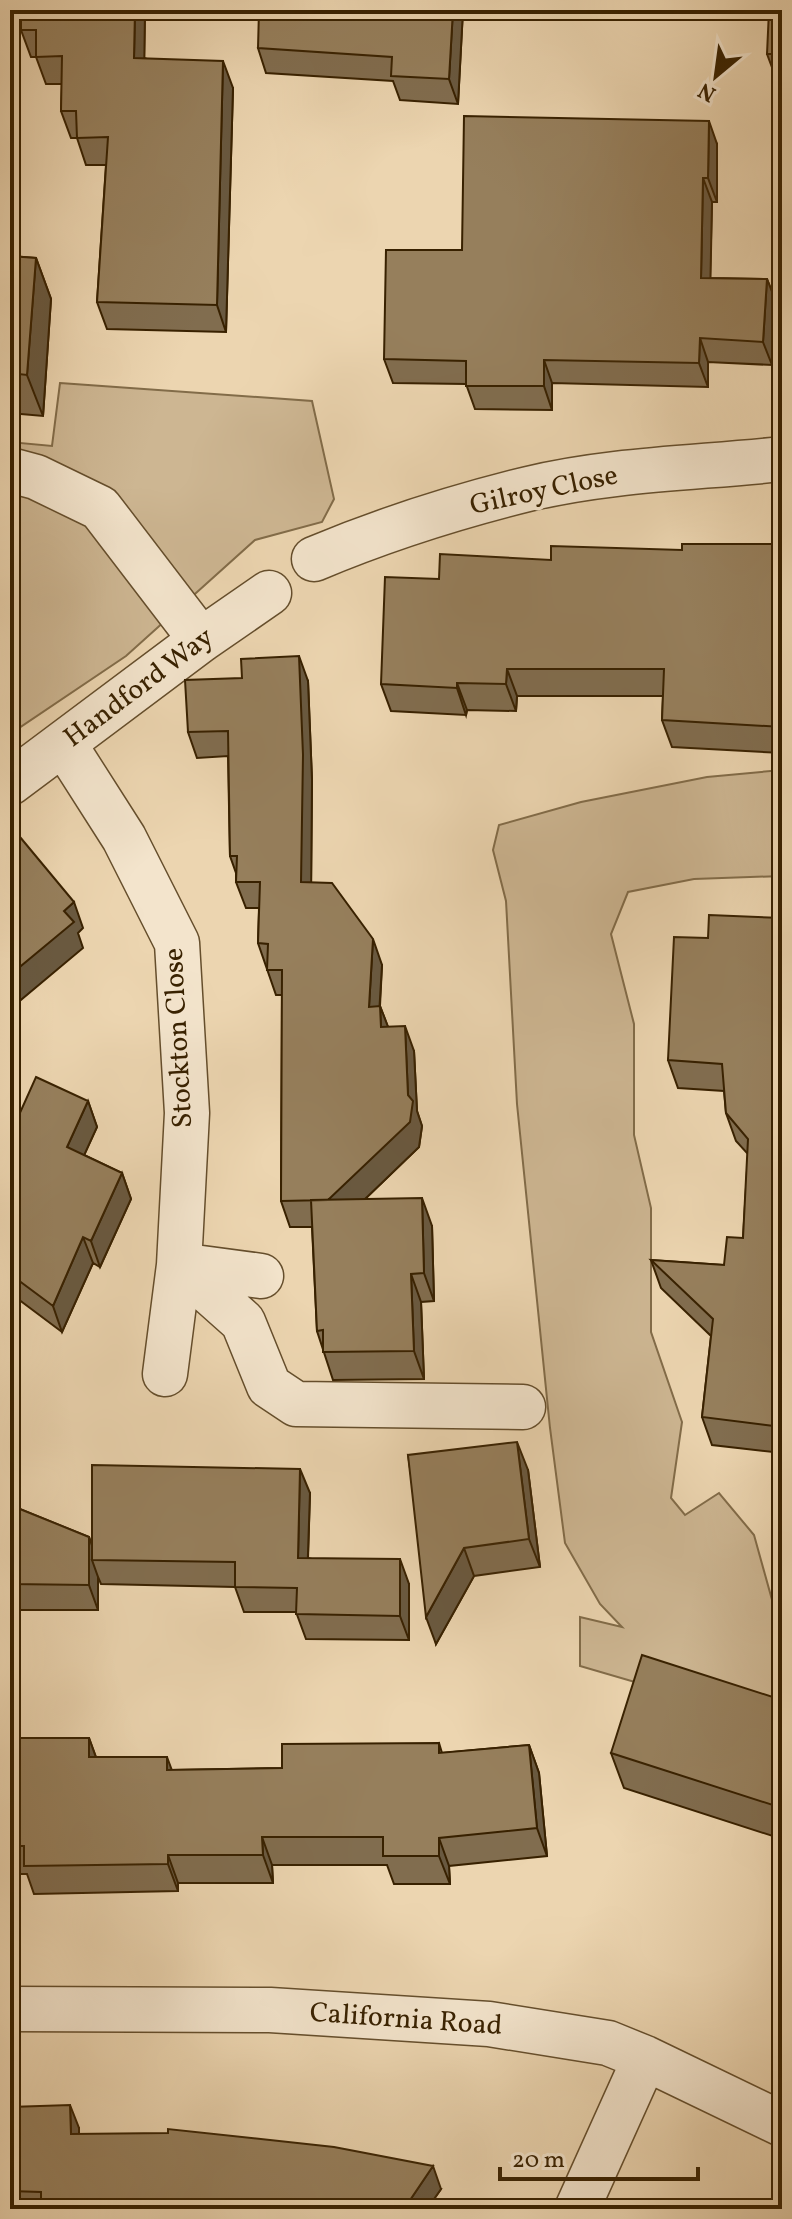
<svg xmlns="http://www.w3.org/2000/svg" width="792" height="2219" font-family="Vollkorn,serif">
	<rect width="100%" height="100%" fill="#ecd5b0"/>
	<filter id="stains"><feTurbulence type="fractalNoise" baseFrequency=".0025" numOctaves="4"/><feColorMatrix values="0 0 0 0 .2 0 0 0 0 .09 0 0 0 0 .02 0 0 0 .5 -.17"/></filter>
	<radialGradient id="worn" r=".72"><stop offset=".6" stop-color="#630" stop-opacity="0"/><stop offset="1" stop-color="#630" stop-opacity=".3"/></radialGradient>
	<!-- green -->
	<path fill="#cdb692" stroke="#826c49" stroke-width="2" d="M60,383L312,401L334,499L322,522L255,540L126,656L10,734V442L52,446Z
		M782,770V876L694,879L628,892L611,934L634,1024V1135L651,1208V1332L682,1422L671,1498L685,1515L719,1493L754,1535L774,1607V1643L782,1632V1712L734,1711L580,1666V1617L622,1627L600,1604L565,1543L550,1428L517,1104L506,901L493,850L499,825L581,802L707,777Z"/>
	<g fill="none" stroke-linecap="round" stroke-linejoin="round">
		<defs>
			<path id="minor" d="M10,470L36,477L100,508L201,640
				M314,559C383,530 455,507 528,489C611,469 698,468 782,459
				M64,744L124,838L177,943L187,1113L179,1265L165,1374
				M10,783L201,640L269,593
				M179,1265L243,1322L269,1386L296,1404L523,1407
				M179,1265L261,1276
				M10,2009L270,2010L489,2024L608,2043L645,2058L782,2124
				M577,2209L645,2058"/>
		</defs>
		<!-- minor casing -->
		<use href="#minor" stroke="#654e2c" stroke-width="47"/>
		<!-- minor -->
		<use href="#minor" stroke="#f3e4cc" stroke-width="44"/>
	</g>
	<!-- wall -->
	<path fill="#816d4f" stroke="#382100" stroke-width="2" d="M145,10L144,58L233,88L226,332L107,329L97,302L106,165H86L77,138H71L61,111L62,84H46L36,57H31L21,30Z
		M463,10L458,104L400,100L393,81L266,73L258,48Z
		M782,10V70H773L767,54Z
		M717,144V202H712L710,278L767,279L776,302L772,365L708,362V387L552,383V410L475,409L466,384L393,383L384,359L462,250Z
		M10,256L36,258L51,299L43,416L10,413Z
		M782,544V753L672,747L662,720L663,696H517L516,711L467,710L466,715L391,711L381,684L439,579L551,560Z
		M308,681L312,780L311,882L382,965L380,1006L388,1027L414,1051L417,1111L422,1126L419,1147L365,1199L432,1226L434,1301L421,1302L424,1379L333,1380L317,1331L312,1227H290L281,1201L282,995H276L258,943L259,908H246L236,882V873L230,856L228,756L197,758L188,732Z
		M782,918V1453L712,1445L702,1417L711,1336L661,1288L651,1260L724,1265L743,1238L748,1154L736,1141L726,1113L724,1091L678,1088L668,1060L708,938Z
		M88,1101L97,1127L84,1155L122,1173L131,1199L100,1267L93,1263L62,1332L10,1293V1135Z
		M408,1455L528,1470L540,1567L474,1576L436,1644Z
		M310,1493L308,1558L409,1584V1640L306,1639L296,1612H244L235,1587L101,1584L98,1577V1610H10V1505L89,1537L92,1545Z
		M782,1700V1839L624,1788L611,1753Z
		M10,1737L11,1738H89L96,1757L172,1770L282,1768L439,1743L442,1753L529,1745L539,1773L547,1856L449,1866L450,1884H394L387,1865H272L273,1883H178V1891L34,1894L27,1874H10Z
		M10,2107L79,2128V2134L441,2189L427,2209H10Z"/>
	<!-- shaded-wall -->
	<path fill="#695940" stroke="#382100" stroke-width="2" d="M135,10H145L144,85L134,58Z
		M453,10H463L458,104L449,79Z
		M223,61L233,88L226,332L217,305Z
		M709,121L717,144V202L708,178Z
		M703,178L712,202L710,301L701,278Z
		M36,258L51,299L43,416L27,375Z
		M767,279L776,302L772,365L763,342Z
		M700,338L708,362V387L699,363Z
		M544,360L552,383V410L544,386Z
		M299,656L308,681L312,780L311,908L301,882Z
		M507,669L517,696L516,711L506,684Z
		M457,683L467,710L466,715L457,688Z
		M74,902L83,928L78,933L83,948L10,1009V975L64,911Z
		M373,939L382,965L378,1032L369,1007Z
		M380,1006L390,1032L381,1027Z
		M405,1026L414,1051L417,1111L422,1126L419,1147L336,1227L326,1201L408,1095Z
		M88,1101L97,1127L76,1173L67,1147Z
		M122,1173L131,1199L100,1267L91,1241Z
		M422,1198L432,1226L434,1301L424,1273Z
		M83,1237L93,1263L62,1332L53,1306Z
		M411,1274L421,1302L424,1379L414,1351Z
		M517,1442L528,1470L540,1567L529,1539Z
		M300,1469L310,1493L307,1583L298,1558Z
		M89,1537L97,1560H92L98,1577V1610L89,1585Z
		M464,1548L474,1576L436,1644L426,1617Z
		M400,1559L409,1584V1640L400,1616Z
		M89,1738L99,1766L89,1757Z
		M529,1745L539,1773L547,1856L537,1828Z
		M167,1757L177,1784L167,1770Z
		M262,1837L272,1865L273,1883L263,1855Z
		M439,1838L449,1866L450,1884L439,1856Z
		M168,1855L178,1883V1891L168,1864Z
		M70,2105L79,2128V2157L71,2134Z
		M433,2166L441,2189L427,2209H404Z"/>
	<!-- building -->
	<path fill="#967f5c" stroke="#382100" stroke-width="2" d="M21,10H135L134,58L223,61L217,305L97,302L108,137L77,138L76,111H61L62,56L36,57V30H21Z
		M259,10H453L449,79L391,76L392,57L258,48Z
		M769,10H782V54H767Z
		M464,116L709,121L708,178H703L701,278L767,279L763,342L700,338L699,363L544,360V386H466V361L384,359L386,250H462Z
		M10,256L36,258L27,375L10,373Z
		M682,544H782V727L662,720L664,669H507L506,684L457,683V688L381,684L385,577L439,579L440,554L551,560V546L682,550Z
		M299,656L303,755L301,882L332,883L373,939L369,1007L380,1006L381,1027L405,1026L408,1095L413,1101L410,1122L328,1200L281,1201L282,970H267L268,944L258,943L260,882H236L237,856H230L228,731L188,732L185,680L242,678L241,659Z
		M10,825L74,902L64,911L74,922L10,975Z
		M709,915L782,918V1427L702,1417L713,1319L651,1260L724,1265L727,1237L743,1238L748,1139L726,1113L722,1064L668,1060L674,937L708,938Z
		M36,1077L88,1101L67,1147L122,1173L91,1241L83,1237L53,1306L10,1274V1135Z
		M422,1198L424,1273L411,1274L414,1351L323,1352V1330L317,1331L311,1200Z
		M517,1442L529,1539L464,1548L426,1617L408,1455Z
		M92,1465L300,1469L298,1558L400,1559V1616L296,1614L297,1588L235,1587V1562L92,1560Z
		M10,1505L89,1537V1585L10,1584Z
		M642,1655L782,1700V1808L611,1753Z
		M10,1738H89V1757H167V1770L282,1768V1744L439,1743V1753L529,1745L537,1828L439,1838V1856H383V1837H262L263,1855H168V1864L24,1866V1846H10Z
		M70,2105L71,2134L168,2133V2129L334,2147L433,2166L404,2209H41V2192L10,2191V2107Z"/>
	<g text-anchor="middle" dominant-baseline="central" stroke-width="7" stroke-linejoin="round" paint-order="stroke">
		<!-- street labels -->
		<g font-size="28" fill="#382100" stroke="#f3e4cc">
			<text transform="translate(544 491) rotate(-12)">Gilroy Close</text>
			<text transform="translate(139 688) rotate(-37)">Handford Way</text>
			<text transform="translate(179 1038) rotate(-93)">Stockton Close</text>
			<text transform="translate(406 2020) rotate(4)">California Road</text>
		</g>
	</g>
	<!-- margin -->
	<rect width="792" height="2219" fill="none" stroke="#ecd5b0" stroke-width="40"/>
	<rect x="12" y="12" width="768" height="2195" fill="none" stroke="#382100" stroke-width="4"/>
	<rect x="20" y="20" width="752" height="2179" fill="none" stroke="#382100" stroke-width="2"/>
	<!-- north arrow -->
	<g transform="translate(716 76) rotate(209)" stroke="#f3e4cc" stroke-width="6" paint-order="stroke">
	<path d="M0-6L14 30L0 20L-14 30Z" fill="#382100"/>
	<text y="-12" font-size="22" font-weight="bold" text-anchor="middle" fill="#382100">N</text>
	</g>
	<!-- scale -->
	<path d="M500 2167v12h198v-12" fill="none" stroke="#382100" stroke-width="4"/>
	<text x="512" y="2167" font-size="24" fill="#382100" stroke="#f3e4cc" stroke-width="6" paint-order="stroke">20 m</text>
	<rect width="100%" height="100%" filter="url(#stains)"/>
	<rect width="100%" height="100%" fill="url(#worn)"/>
</svg>
